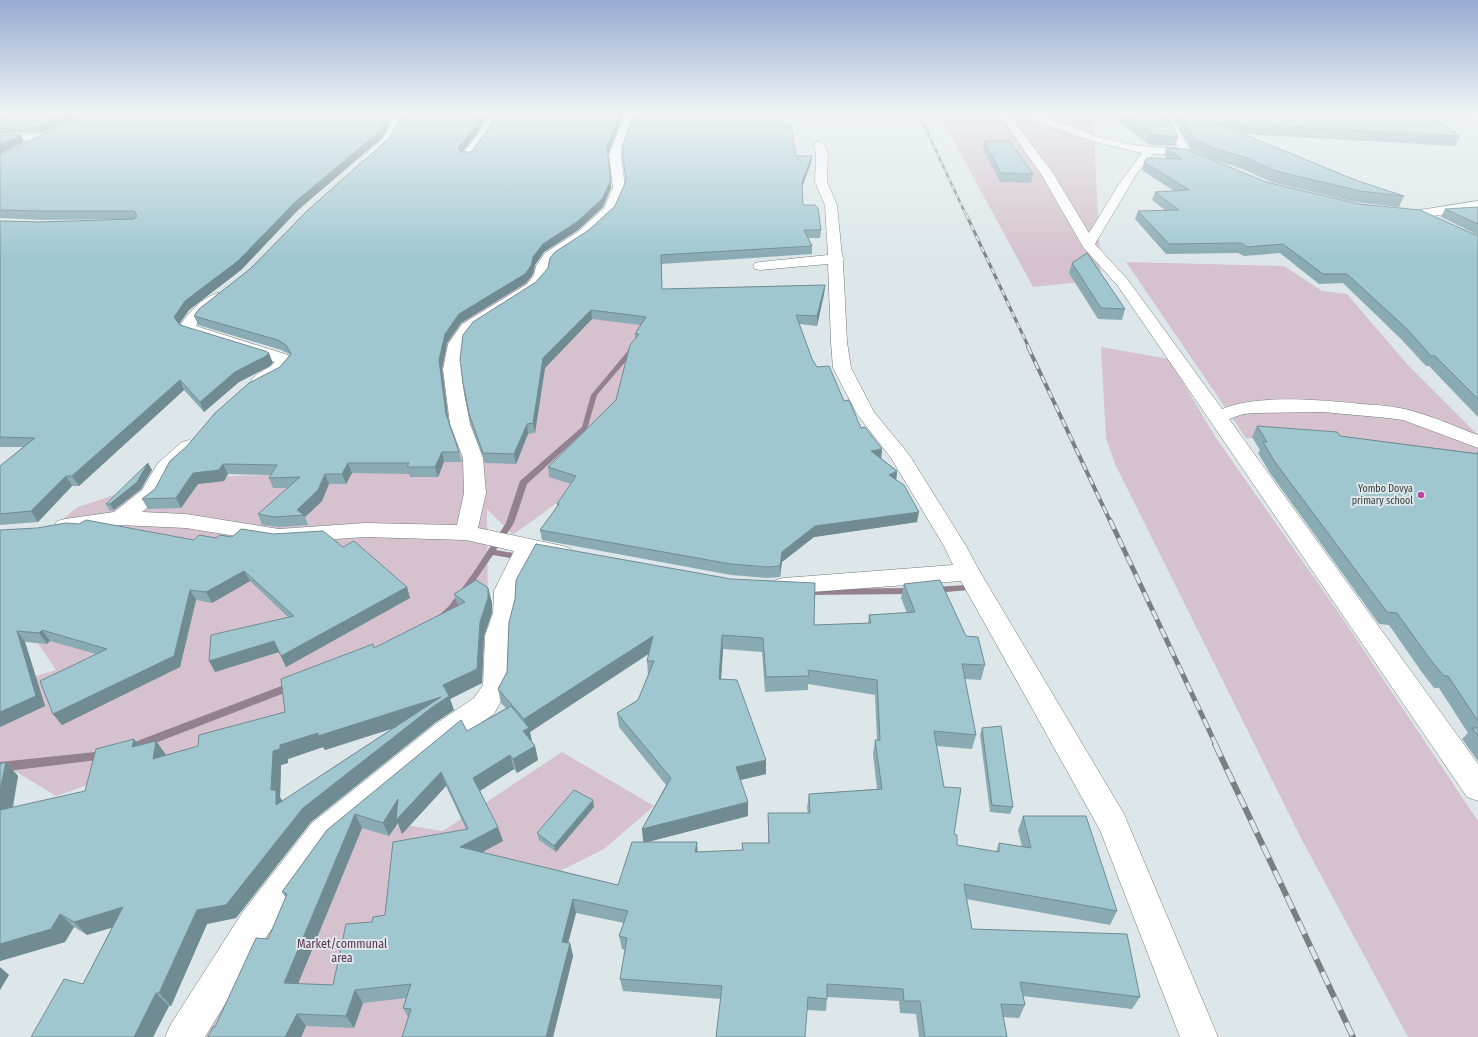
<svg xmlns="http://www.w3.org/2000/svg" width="1478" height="1037" font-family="'Fira Sans Condensed',sans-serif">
	<rect width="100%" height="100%" fill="#dde7e9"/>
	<!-- green -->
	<path fill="#d5c2ce" d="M938,112H1093L1101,280L1033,287Z
		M1126,262L1284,266L1322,291L1347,294L1407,364L1478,435V456L1246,438Z
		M492,271L655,292L680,344L558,502L513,535L487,509L488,622L272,721L56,796L0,762V687L56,670L0,587V569L78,507L165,478L260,475L376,432Z
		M1101,347L1169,359L1216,438L1339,613L1478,821V1037H1408L1302,840L1115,464L1106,438Z
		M562,752L654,806L604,849L534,884L405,1037H177L353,817L443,831Z"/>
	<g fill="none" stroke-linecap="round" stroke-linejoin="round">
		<!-- stream -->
		<path fill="#94818f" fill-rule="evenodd" d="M633,344L636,346L632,354L597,395L587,429L527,484L514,523L496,550L525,555L526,557L525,559L522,560L493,555L455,610L445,619H439L437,617L449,606L473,573L506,523L520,481L582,427L591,395L627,352L631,345Z
			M966,585L969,586L970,588L969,590L935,593L932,592L931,590L932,588L935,587Z
			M912,588L915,589L916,591L915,593L912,594L805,595L802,594L801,592L802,590L805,589Z
			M292,682L295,683L297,686L295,689L132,752L128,753L124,752L123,749L124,746Z
			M105,751L109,752L110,755L109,758L105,759L0,772V762Z"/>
		<defs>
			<path id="street" d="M379,112C388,112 397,114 402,123L391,143L371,161H363L361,159L363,157L383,139L392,123L379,116Z
				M491,112H501L487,137L471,158H463L461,156L477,136Z
				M622,112H632L631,124L621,155L625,188L615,213L589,237L555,259L550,266L548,276L537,290L474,330L464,344L461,369L464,393L470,424L483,458L486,493L478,528L563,546L571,549L575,554L571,559L563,562L535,556L518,591L517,613L511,636L509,686L494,714L457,739L334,843L266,937L205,1037H165L171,1024L242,913L312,823L437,723L474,698L483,685L485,636L493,613L494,591L514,551L466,540L365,537L279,543L186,528L120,525L65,533L57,531L54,526L57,521L65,519L114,512L142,490L158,463L182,442L189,440L196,442L199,446L174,470L159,499L142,512L186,514L279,529L365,523L457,525L464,493L463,458L450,424L446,393L443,369L448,344L462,324L527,284L534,275L536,266L545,253L579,231L604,208L613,188L609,155L621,124Z
				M997,112H1007L1053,173L1089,233L1119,184L1142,153L1094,142L1015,114L1014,112C1043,112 1072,128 1099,137C1125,145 1152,148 1178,148L1159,112H1169L1190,150L1213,161L1215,163L1209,166L1184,155L1153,154L1137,173L1095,244L1128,280L1222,409C1260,394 1320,400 1361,404C1378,405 1396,406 1412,411C1435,417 1456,427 1478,435V448L1403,420L1388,418L1323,412L1254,413L1243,414L1229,419L1478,764V801L1467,797L1118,286L1083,247L1041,174Z
				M0,134L45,135L50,138L45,141L0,140Z
				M819,141L824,144L828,154L827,182L837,205L842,256L844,259L843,261L847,342L851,368L874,412L910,456L966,546L980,572L1124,814L1218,1037H1180L1100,830L961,581L784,594L776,592L772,586L776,580L784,578L953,565L944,546L891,458L857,414L833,368L831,342L828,264L760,270L755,269L753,266L755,263L760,262L828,255L825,205L815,182L816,154L814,144Z
				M218,293L223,295L226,298L202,317L196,326L288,355L293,363C284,375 269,388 254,384L251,380C257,372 268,370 275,362L185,333L179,327C188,313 201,298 218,293Z"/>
			<path id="secondary" d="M1478,201V209L1420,218L1413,214L1420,210Z"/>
		</defs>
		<!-- street casing -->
		<use href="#street" stroke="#717b7d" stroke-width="1"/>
		<!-- secondary casing -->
		<use href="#secondary" stroke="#717b7d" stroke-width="1"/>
		<!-- street -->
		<use href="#street" fill="#fff" fill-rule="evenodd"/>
		<!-- secondary -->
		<use href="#secondary" fill="#fff" fill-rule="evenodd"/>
		<defs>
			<path id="rail-far4" d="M918,112L966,215"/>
			<path id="rail-far3" d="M966,214L1029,348"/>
			<path id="rail-far2" d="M1028,347L1110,521"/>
			<path id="rail-far1" d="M1110,520L1216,745"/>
			<path id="rail" d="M1215,744L1353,1037"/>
		</defs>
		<!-- rail-far4 casing -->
		<use href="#rail-far4" stroke="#7a8082" stroke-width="2.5"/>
		<!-- rail-far3 casing -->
		<use href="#rail-far3" stroke="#7a8082" stroke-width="3"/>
		<!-- rail-far2 casing -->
		<use href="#rail-far2" stroke="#7a8082" stroke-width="4"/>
		<!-- rail-far1 casing -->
		<use href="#rail-far1" stroke="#7a8082" stroke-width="5"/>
		<!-- rail casing -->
		<use href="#rail" stroke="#7a8082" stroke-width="6"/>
		<!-- rail-far4 -->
		<use href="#rail-far4" stroke="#dde7e9" stroke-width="1.5" stroke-dasharray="4.5" stroke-linecap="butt"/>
		<!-- rail-far3 -->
		<use href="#rail-far3" stroke="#dde7e9" stroke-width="2" stroke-dasharray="6" stroke-linecap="butt"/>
		<!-- rail-far2 -->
		<use href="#rail-far2" stroke="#dde7e9" stroke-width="2.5" stroke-dasharray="8" stroke-linecap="butt"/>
		<!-- rail-far1 -->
		<use href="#rail-far1" stroke="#dde7e9" stroke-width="3.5" stroke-dasharray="10" stroke-linecap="butt"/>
		<!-- rail -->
		<use href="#rail" stroke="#dde7e9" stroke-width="4.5" stroke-dasharray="14" stroke-linecap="butt"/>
	</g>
	<!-- wall -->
	<path fill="#8aabb3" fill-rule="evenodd" d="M0,112H87L42,133H0Z
		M388,112H489L476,135L462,152H471L620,124L608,154L611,188L603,207L578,230L544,252L535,265L533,274L526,283L461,323L447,343L442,369L448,420L459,452L462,462H444L438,477H410L409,474L352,473L346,484H329L322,501L305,517L308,525L279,527L262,525L258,514L288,488H273L269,478L271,475L228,474L224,481L198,484L181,508L148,509L142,499L155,489L280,367L290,355L289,354L281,350L198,325L194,316L250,269L390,137L400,119L393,113Z
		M783,112L782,124L796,156H812L811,163L802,188L803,205L821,230L820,238H808L812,246V254L661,264L662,289L825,285L824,294L817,326L799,324L812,359L817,367L844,401L861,428L882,449L881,458L897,471L896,479L917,522L814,537L782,562L780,577L767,578L731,575L542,540L540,530L557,507V504L571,484L549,477L548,467L616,400L635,338V334L640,325L592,319L545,368L535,433L528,434L516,464L485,463L471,424L469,414L536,282L589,230L615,206L626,181L632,118Z
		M1106,112H1165L1178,137L1175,146L1150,145Z
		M1170,112H1427L1460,136L1455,146L1243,134L1358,181L1404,196L1399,207L1355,202L1271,182L1243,169L1211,159L1191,149Z
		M390,124L382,138L298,210L241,270L189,310L179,324L180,325L273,363L270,366L239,382L204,412L184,390L79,486H72L38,522L0,525V466L23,447H0V221L39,222L134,219L43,220L0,218V155Z
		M984,141L1033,174L1031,183L1000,182L983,149Z
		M1166,148L1266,182L1478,236V417L1429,366H1426L1401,339L1343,283L1319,284L1280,253L1244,256L1238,253L1166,254L1135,219L1138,211L1165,210L1152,200L1155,192L1174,191L1142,170L1144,162L1168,159L1164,156Z
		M1478,207V235L1441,217L1445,209Z
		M1072,263L1125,309L1122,320L1098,319L1069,273Z
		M1257,426L1340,436L1476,453L1478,451V761L1462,739L1468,733L1439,688H1434L1421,671L1389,625L1379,624L1270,473L1258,453L1260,450L1252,437Z
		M152,470L141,489L114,510L110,511L106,504Z
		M0,530L194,540L232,537L343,547L407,587L410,598L286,667L279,652L215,672L288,617L250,581L212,603L196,600L180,667L62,725L53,714L96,654L50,641L47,644L25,642L45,706L0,727Z
		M904,584L966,636L985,665L981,680L965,679L976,735L972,749L936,746L944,787L954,834L957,845L996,852L999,843L1022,847L1018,830L1023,816L1117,911L1110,925L966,899L972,929L1140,997L1132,1009L1023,996L1025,1005L1019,1018L1003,1017L1007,1037H919L916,1014L900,1013L899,1001L827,997L826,1011L807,1010L721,999L623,991L620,979L625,950L622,949L619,936L624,923L576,913L568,943H570L573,956L553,1037H402L408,1017L403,1008L407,998L363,1003L354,1028L306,1026L301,1037H208L215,1027L268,939L286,898L282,892L327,830L467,731L506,708L501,703L498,689L507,672L509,622L814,625L868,623L869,615L907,613L901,598ZM723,649L762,652L765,692L808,690V684L875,695L877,740H875L873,754L877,789L809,794L807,808L808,813H768V843H742V850L698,852L647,842L748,816V802L740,780L766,774L721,679ZM649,654L647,661L648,675L638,700L617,713L619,727L666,785L642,829L643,842L618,885L482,852L503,841L480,791L514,769L517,773L538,760L535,746L532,742L530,732ZM446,786L466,829L385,915L372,922L333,985L298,984L362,828L389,836L398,823L402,834Z
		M488,588L492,603V613L484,636L482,683L450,699L454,710L436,722L311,822L236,918L207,924L171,1006H169L153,1037H31L83,984L112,927L87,935L74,927L65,942L0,961V764L6,762L18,776L13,808L85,791L134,739L138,745L156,741L166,755L198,746L285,712L374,648L458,606L454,594ZM393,728L282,801L280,797L281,765L288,763V759L323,747L325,750Z
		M982,728L1013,807L1010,814L990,812L980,735Z
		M594,807L556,852L539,840L537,833Z"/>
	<!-- shaded-wall -->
	<path fill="#708b92" d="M70,112H87L42,133L38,127Z
		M484,112H489L476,135L460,155L458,148Z
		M620,112H621L620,124L608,154L607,147Z
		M388,117L390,124L382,138L298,210L241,270L189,310L178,326L174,317L185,301L295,202Z
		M21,135L24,142L0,154V145Z
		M812,156L811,163L801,190L802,182Z
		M611,180V188L603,207L578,230L544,252L535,265L533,274L526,283L461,323L447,343L442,369L449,424L446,414L439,360L445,334L459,314L533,257L543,244Z
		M825,285L824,294L817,326V316Z
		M591,310L592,319L545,368L535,433L533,423L543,358Z
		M269,353L273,363L270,366L239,382L204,412L200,402L235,372Z
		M180,380L184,390L79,486L72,476Z
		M527,424L528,434L516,464L514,454Z
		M882,449L881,459L871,451Z
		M442,452L444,462L438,477L435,467Z
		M148,463L152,470L141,489L114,510L110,504Z
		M348,463L352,473L346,484L342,474Z
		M223,464L228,474L224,481L198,484L181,508L176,498L193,473Z
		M897,471L896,482L889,475Z
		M325,474L329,484L322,501L305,517L304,515L297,510Z
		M66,476L72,486L38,522L31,511Z
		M919,512L917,522L814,537L782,562L780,577V566L782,552L815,526Z
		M244,571L250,581L212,603L206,592Z
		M407,587L410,598L286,667L281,656Z
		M488,588L492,603V613L484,636L482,683L450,699L454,710L436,722L311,822L236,918L207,924L171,1006L159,993L197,910L303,808L413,722L325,750L323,747L288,759V763L281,765L280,797L284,804L276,805L271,790L273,751L280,745L443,685L480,622Z
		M190,590L196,600L180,667L62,725L53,714Z
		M42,630L50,641L47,644L39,633Z
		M17,631L25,642L45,706L0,727V712Z
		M722,635L723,649L720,694L719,679Z
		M653,636L654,650L530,732L532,742L523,731L526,729L524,719Z
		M274,641L279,652L215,672L209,661Z
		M134,739L144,754L132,747Z
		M156,741L166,755L153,759Z
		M535,746L538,760L517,773L513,759Z
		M510,755L514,769L478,792L473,778Z
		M766,760V774L736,781V767Z
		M6,762L18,776L9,825L0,816V790Z
		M441,772L446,786L402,834L398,823L389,836L383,823L398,799Z
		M593,800L594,807L556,852L554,846Z
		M748,802V816L644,843L642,829Z
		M355,814L362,828L293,996L284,983Z
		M498,827L503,841L466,861L460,847Z
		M697,842L698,856L695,852Z
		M573,899L576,913L565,955L562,942Z
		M123,907L135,921L87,935L74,922Z
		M60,914L74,927L65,942L0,961V944Z
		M570,943L573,956L553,1037H546Z
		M0,967L9,975L0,990Z
		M355,990L363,1003L354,1028L346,1016Z
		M156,993L169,1006L153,1037H134Z
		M297,1014L306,1026L301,1037H285Z"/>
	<!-- building -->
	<path fill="#a0c7d0" stroke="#708b92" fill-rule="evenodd" d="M0,112H70L38,127L0,126Z
		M90,112H379L388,117L380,131L295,202L238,261L185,301L174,317L180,325L265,351L269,353L266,356L235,372L200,402L180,380L72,476H66L31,511L0,514V466L35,438L0,437V221L39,222L134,219L137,216L134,211H39L0,210V155Z
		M398,112H484L474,128L458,148L461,152H471L487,131L497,112H620L619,117L607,147L611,180L602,199L577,222L543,244L533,257L531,266L525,274L459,314L445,334L439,360L446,414L459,452H442L435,467H407L409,463H348L342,474H325L318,490L297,510L304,515L274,517L258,514L300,477L269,478L277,465L223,464L219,470L193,473L176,498L142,499L155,489L170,461L187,446L215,413L249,383L280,367L291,354L286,345L278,340L194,316L199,309L250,269L308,210L390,137L402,115Z
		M632,112H783L781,124L791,125L796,156H812L802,182L803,205H815L818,208L821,230H804L812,246L661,255L662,289L825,285L817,316L796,315L812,359L817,367L829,366L844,401L849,400L861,428L865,427L882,449L871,451L897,471L889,475L904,485L919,512L815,526L782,552L780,566L767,567L731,564L540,530L559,504H557L576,476L548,467L616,400L630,345L639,334H635L646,317L591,310L543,358L533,423L527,424L514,454L483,453L469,414L463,383L460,359L463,335L473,322L536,282L548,268L550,258L555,252L589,230L615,206L626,181L622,148L632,118Z
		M1121,112H1165L1178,137L1153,135Z
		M1178,112H1427L1460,136L1216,123L1358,181L1404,196L1360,191L1276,171L1247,158L1214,148L1194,139Z
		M0,135H21L0,145Z
		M984,141H1009L1033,174L1001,173Z
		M1166,148L1186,149L1266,182L1359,204L1420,210L1478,236V399L1435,356H1431L1407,329L1347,274H1323L1283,244L1247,247L1242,243L1169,244L1138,211L1179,210L1155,192L1189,190L1144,162L1147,158L1182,159Z
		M1478,207V224L1445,209Z
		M1087,253L1125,309L1101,308L1072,263Z
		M1257,426L1337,432L1340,436L1478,454V721L1448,676H1444L1430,659L1397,613L1387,612L1275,462L1263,442H1267Z
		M148,463L137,482L110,504H106Z
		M86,520L194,540L199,535L216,538L220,535L232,537L241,529L274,534L323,531L343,547L354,541L407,587L281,656L274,641L209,661L211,635L294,616L244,571L206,592L190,590L174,656L53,714L40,681L107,649L42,630L39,633L17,631L36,696L0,712V530L37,528L66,523L79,524Z
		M536,544L731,579L815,583L814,625L871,623L869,615L915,612L904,584L940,580L966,636L978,637L985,665L962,664L976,735L934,731L944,787L961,788L954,834L957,835V845L999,852V843L1031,848L1023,816H1086L1117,911L964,884L972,929L1127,934L1140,997L1020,982L1025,1005L1001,1004L1007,1037H925L920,1001H904L903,989L827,984V999L808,997L805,1037H716L722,986L620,979L627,938L619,936L628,911L573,899L562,942L570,943L546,1037H402L411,1009L403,1008L411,984L355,990L346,1016L297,1014L285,1037H208L213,1027H215L256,938L268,939L287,894L282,892L327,830L461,720L467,731L511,706L529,728L523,731L535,746L513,759L510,755L473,778L498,827L460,847L618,885L632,842H697L695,852L743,850L742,843H769L768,813H810L809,794L882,789L875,740H880L877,680L808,670L809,676L766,677L763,638L722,635L719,679L737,680L766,760L736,767L748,802L642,829L671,778L617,713L638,700L654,661H647L653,636L524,719L498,689L507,672L509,622L515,599L516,580ZM441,772L468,829L393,842L385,915L373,917L372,922L346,924L333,985L284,983L355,814L383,823L398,799L396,820Z
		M476,580L488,588V598L480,622L477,669L443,685L449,696L431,708L303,808L226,905L197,910L159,993H156L134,1037H31L64,979L83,984L123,907L74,922L60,914L51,929L0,944V810L85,791L96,749L134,739L132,747L156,741L153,759L198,746L199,735L285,712L281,679L373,644L374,648L465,602L454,594ZM441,697L276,805V790H271L273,751L280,749V745L318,733V736Z
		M1001,726L1013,807L992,805L982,728Z
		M1472,728H1478V736Z
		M6,762L0,790V764Z
		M574,790L593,800L554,846L537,833Z"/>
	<!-- sky -->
	<linearGradient id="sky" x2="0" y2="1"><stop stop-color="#96abd2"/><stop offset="0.44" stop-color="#f0f4f5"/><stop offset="1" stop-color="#f0f4f5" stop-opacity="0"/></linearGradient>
	<rect width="1478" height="257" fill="url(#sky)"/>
	<!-- markers -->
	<circle fill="#bb47a1" stroke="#dde7e9" stroke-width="1.5" cx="1421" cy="495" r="4"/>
	<g text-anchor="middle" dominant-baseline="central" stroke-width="4" stroke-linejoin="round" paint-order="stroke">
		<!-- poi labels -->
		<g font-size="10" fill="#393d3e" stroke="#dde7e9" text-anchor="end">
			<text x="1413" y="489">Yombo Dovya<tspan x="1413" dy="12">primary school</tspan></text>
		</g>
		<!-- near-park labels -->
		<g font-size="12" fill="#5c3351" stroke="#dde7e9">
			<text x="342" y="944">Market/communal<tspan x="342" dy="14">area</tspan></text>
		</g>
	</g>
</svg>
